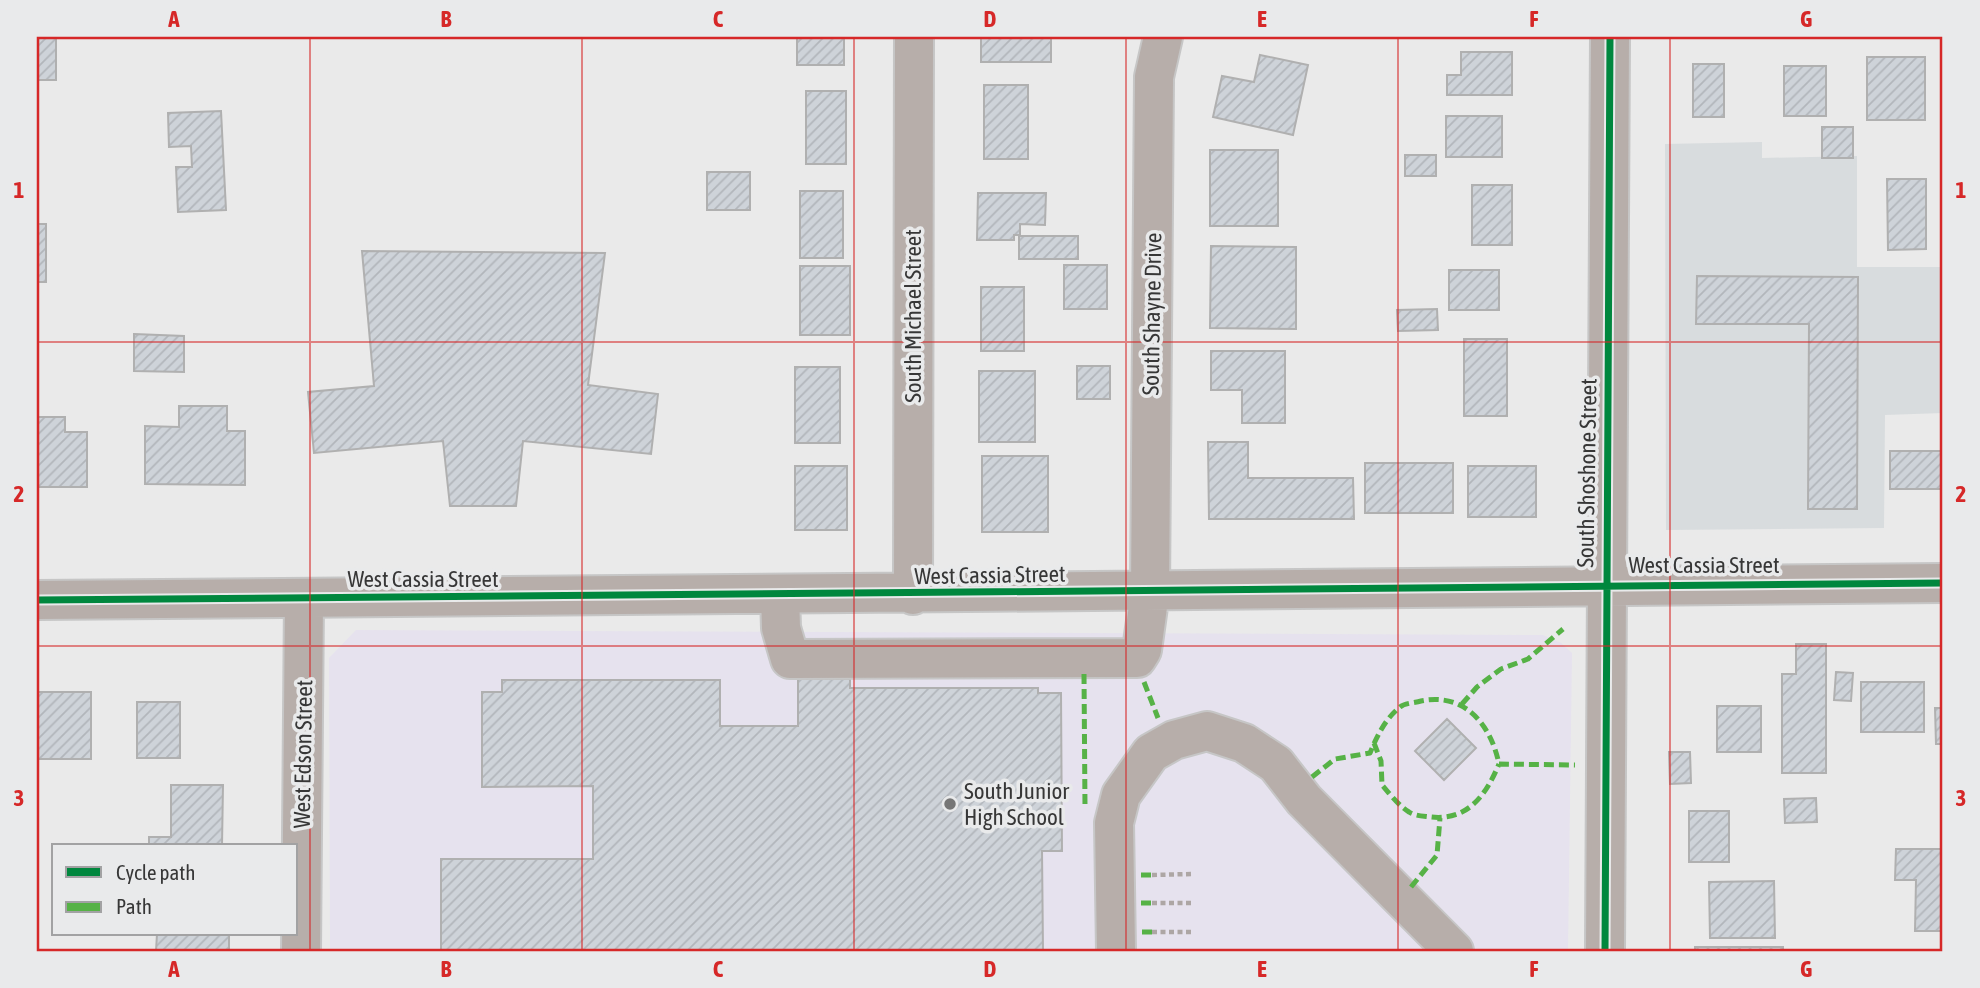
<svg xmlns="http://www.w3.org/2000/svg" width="1980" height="988" font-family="'Asap Condensed',sans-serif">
	<defs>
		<pattern id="building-hatch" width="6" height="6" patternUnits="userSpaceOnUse" patternTransform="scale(1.75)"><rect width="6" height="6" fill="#ced3d9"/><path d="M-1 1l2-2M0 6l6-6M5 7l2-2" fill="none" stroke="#b2b6bb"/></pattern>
	</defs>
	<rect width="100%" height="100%" fill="#eaeaea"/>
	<!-- built -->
	<path fill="#d8dcde" d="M1762,142V158L1857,156V267H1943V413L1885,415L1884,528L1666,530L1665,144Z"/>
	<!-- education -->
	<path fill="#e6e2ee" d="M356,630L1543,635L1561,643L1572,653L1568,951H330L329,658Z"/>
	<!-- building -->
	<path fill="url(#building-hatch)" stroke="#b0b0b0" stroke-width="2" d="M37,37H56V80H37Z
		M797,37H844V65H797Z
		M981,37H1051V62H981Z
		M1461,52H1512V95H1447V75H1461Z
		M1260,55L1308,65L1293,135L1213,117L1222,76L1254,82Z
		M1867,57H1925V120H1867Z
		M1693,64H1724V117H1693Z
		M1784,66H1826V116H1784Z
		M984,85H1028V159H984Z
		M806,91H846V164H806Z
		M221,111L226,210L178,212L176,167H192L191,146L169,147L168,113Z
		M1446,116H1502V157H1446Z
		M1822,127H1853V158H1822Z
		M1210,150H1278V226H1210Z
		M1405,155H1436V176H1405Z
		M707,172H750V210H707Z
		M1887,179H1926V249L1888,250Z
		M1472,185H1512V245H1472Z
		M800,191H843V258H800Z
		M978,193H1046L1045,225L1020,224V235H1014V240H977Z
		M37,224H46V282H37Z
		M1019,236H1078V259H1019Z
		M1211,246L1296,247V329L1210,328Z
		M362,251L605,253L588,385L658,394L651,454L523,441L516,506H450L443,441L314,453L308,392L374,386Z
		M1064,265H1107V309H1064Z
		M800,266H850V335H800Z
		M1449,270H1499V310H1449Z
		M1697,276L1858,277L1857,509H1808L1809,324H1696Z
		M981,287H1024V351H981Z
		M1437,309L1438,330L1398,331L1397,310Z
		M134,334L184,336V372L134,371Z
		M1464,339H1507V416H1464Z
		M1211,351H1285V423H1242V390H1211Z
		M1077,366H1110V399H1077Z
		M795,367H840V443H795Z
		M979,371H1035V442H979Z
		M179,406H227V431H245V485L145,484V426L179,427Z
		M37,417H65V432H87V487H37Z
		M1208,442H1248V478H1353L1354,519H1209Z
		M1890,451H1943V489H1890Z
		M982,456H1048V532H982Z
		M1365,463H1453V513H1365Z
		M795,466H847V530H795Z
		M1468,466H1536V517H1468Z
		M1796,644H1826V773H1782V674H1796Z
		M1836,672L1853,673L1851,701L1834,700Z
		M798,679H850V688H1038V693H1061L1062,851H1042L1043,951H441V859H593V786L482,787V692H502V680H720V726H798Z
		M1861,682H1924V732H1861Z
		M37,692H91V759H37Z
		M137,702H180V758H137Z
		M1717,706H1761V752H1717Z
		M1935,708H1943V744H1936Z
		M1447,719L1476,748L1444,780L1415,751Z
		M1669,752H1690L1691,783L1670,784Z
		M171,785H223L222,846H149V837H171Z
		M1816,798L1817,822L1785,823L1784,799Z
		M1689,811H1729V862H1689Z
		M1896,849H1943V931H1915L1916,880H1895Z
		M1774,881L1775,938H1710L1709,882Z
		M157,934H229V951H156Z
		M1695,947H1783V951H1695Z"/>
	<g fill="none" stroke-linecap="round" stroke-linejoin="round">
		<defs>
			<path id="minor" d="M780,595L781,628L790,659L1137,658L1142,650L1150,592L1154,77L1163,37
				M913,595L914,37
				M37,600C672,597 1308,587 1943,583
				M301,951L304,599
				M1116,951L1114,823L1121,795L1151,753L1174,740L1207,731L1244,743L1276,764L1304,800L1454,951
				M1605,951L1610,37"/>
		</defs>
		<!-- minor casing -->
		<use href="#minor" stroke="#c6c6c6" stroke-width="42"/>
		<!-- path -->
		<path stroke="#ada6a4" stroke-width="4.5" stroke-dasharray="5 3.5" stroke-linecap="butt" d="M1152,875L1192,874
			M1152,903H1193
			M1152,932H1193"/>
		<!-- minor -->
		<use href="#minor" stroke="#b7aeaa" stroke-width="38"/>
		<!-- quiet -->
		<path stroke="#56b246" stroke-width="5" stroke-dasharray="10 5" stroke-linecap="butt" d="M1084,674L1085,807
			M1144,682L1158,718
			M1462,704L1477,687L1501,669L1528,659L1563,629
			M1374,743L1381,761L1382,785C1390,794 1399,806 1409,812C1415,816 1424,816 1431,817C1468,821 1486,795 1499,764
			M1312,777L1335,759L1370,753C1377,736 1385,719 1400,707C1405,703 1414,703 1421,701C1465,692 1491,725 1499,764L1575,765
			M1141,875H1152
			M1411,887L1437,855L1440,818
			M1141,903H1152
			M1142,932H1152"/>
		<defs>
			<path id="cycleway" d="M37,600C672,597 1308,587 1943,583
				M1605,951L1610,37"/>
		</defs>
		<!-- cycleway casing -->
		<use href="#cycleway" stroke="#e9eaeb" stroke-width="11"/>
		<!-- cycleway -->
		<use href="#cycleway" stroke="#00873e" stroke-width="7"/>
	</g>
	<!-- grid -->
	<path fill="none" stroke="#d62828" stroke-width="2" stroke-opacity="0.55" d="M310,37V951M582,37V951M854,37V951M1126,37V951M1398,37V951M1670,37V951M37,342H1943M37,646H1943"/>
	<!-- markers -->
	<circle fill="#767676" stroke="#e9eaeb" stroke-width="2.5" cx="950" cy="804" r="7"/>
	<g text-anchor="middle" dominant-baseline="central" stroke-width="7" stroke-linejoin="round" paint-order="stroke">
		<!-- street labels -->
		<g font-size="23" fill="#373737" stroke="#e9eaeb">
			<text transform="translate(1152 314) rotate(-89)">South Shayne Drive</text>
			<text transform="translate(913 316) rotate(-90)">South Michael Street</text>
			<text transform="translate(1587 473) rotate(-89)">South Shoshone Street</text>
			<text x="1704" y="565">West Cassia Street</text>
			<text transform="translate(990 575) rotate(-1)">West Cassia Street</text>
			<text x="423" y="579">West Cassia Street</text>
			<text transform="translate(303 754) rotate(-89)">West Edson Street</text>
		</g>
		<!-- poi labels -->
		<g font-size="23" fill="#373737" stroke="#e9eaeb" text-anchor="start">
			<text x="964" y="791">South Junior<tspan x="964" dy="26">High School</tspan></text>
		</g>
	</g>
	<!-- border -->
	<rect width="1980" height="988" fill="none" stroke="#e9eaeb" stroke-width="77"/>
	<!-- legend -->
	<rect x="52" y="844" width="245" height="91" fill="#e9eaeb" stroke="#a2a2a3" stroke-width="2"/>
	<rect x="66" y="867" width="35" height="10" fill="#00873e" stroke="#a2a2a3" stroke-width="2"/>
	<text x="116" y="880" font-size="21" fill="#373737">Cycle path</text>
	<rect x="66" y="902" width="35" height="10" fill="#56b246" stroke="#a2a2a3" stroke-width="2"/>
	<text x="116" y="914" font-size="21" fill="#373737">Path</text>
	<rect x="38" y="38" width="1903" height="912" fill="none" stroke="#d62828" stroke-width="2.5"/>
	<g font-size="23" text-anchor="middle" font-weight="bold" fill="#d62828">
		<text x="174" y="27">A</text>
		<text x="446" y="27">B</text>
		<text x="718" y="27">C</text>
		<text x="990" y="27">D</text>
		<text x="1262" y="27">E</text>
		<text x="1534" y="27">F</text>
		<text x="1806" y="27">G</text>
		<text x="19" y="198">1</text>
		<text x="1961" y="198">1</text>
		<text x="19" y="502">2</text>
		<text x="1961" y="502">2</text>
		<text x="19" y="806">3</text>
		<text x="1961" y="806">3</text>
		<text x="174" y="977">A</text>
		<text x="446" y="977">B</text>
		<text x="718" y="977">C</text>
		<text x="990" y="977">D</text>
		<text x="1262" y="977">E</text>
		<text x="1534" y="977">F</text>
		<text x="1806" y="977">G</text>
	</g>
</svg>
